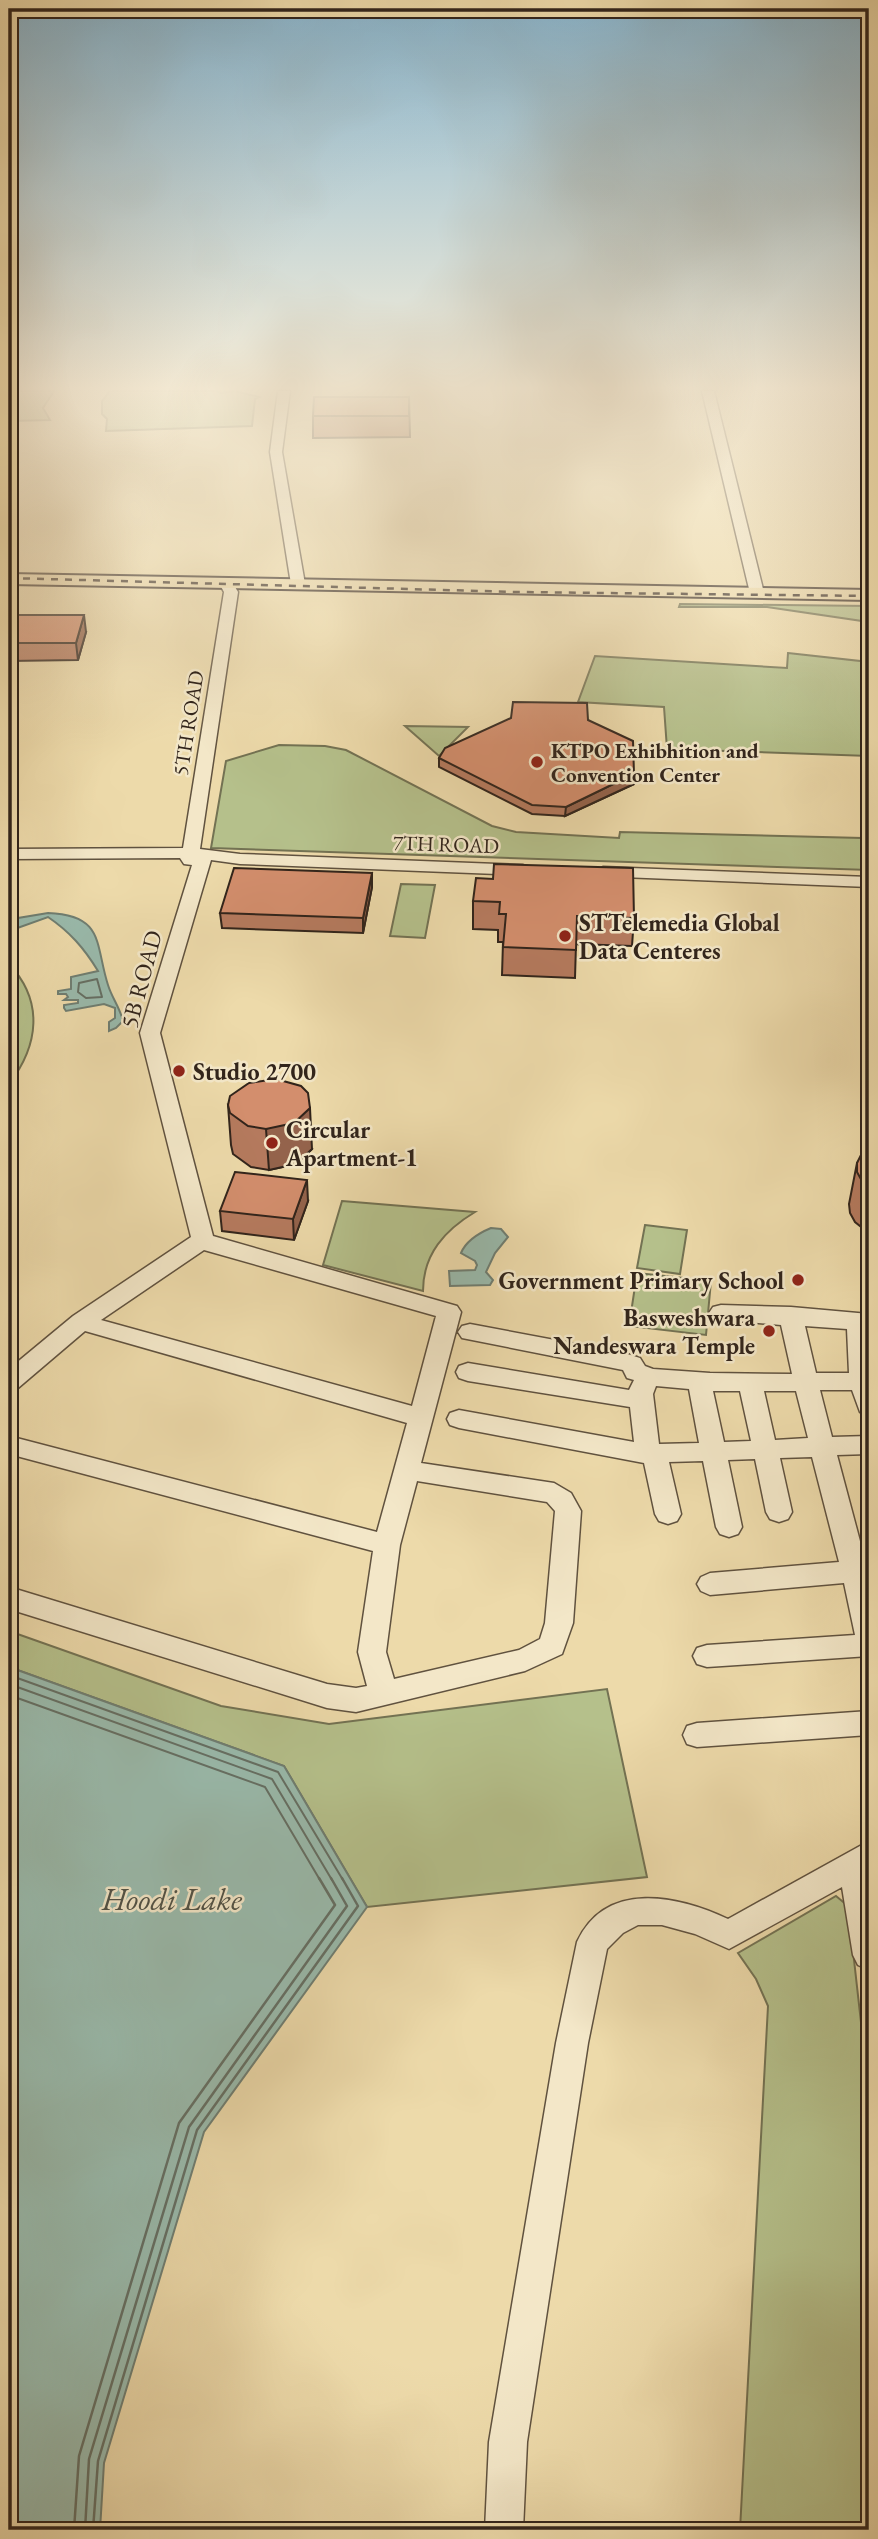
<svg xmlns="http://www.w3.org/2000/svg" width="878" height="2539" font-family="'EB Garamond',serif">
	<rect width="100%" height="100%" fill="#eddaaa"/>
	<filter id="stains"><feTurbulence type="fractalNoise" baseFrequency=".00286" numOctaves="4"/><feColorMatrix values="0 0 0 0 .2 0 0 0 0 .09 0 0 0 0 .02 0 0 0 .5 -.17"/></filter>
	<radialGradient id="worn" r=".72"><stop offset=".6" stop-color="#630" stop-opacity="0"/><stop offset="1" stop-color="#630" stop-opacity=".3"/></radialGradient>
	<!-- green -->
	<path fill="#b5c08b" stroke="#737253" stroke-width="2" d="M9,391H54L43,408L50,420L9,421Z
		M110,391H216L221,393L235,391L259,397L255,399L252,426L106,431L107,419L102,414V401Z
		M680,604L869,606V622L767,607H679Z
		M788,653L869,662V756L667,749L664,707L578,702L595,656L787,668Z
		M405,726L468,727L439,756Z
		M279,745L325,746L346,750L492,826L516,832L619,838L620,832L862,838L869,870L211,848L226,761Z
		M401,884L435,885L425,938L390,936Z
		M9,964C44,1001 39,1045 9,1084Z
		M342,1201L475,1212C445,1230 423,1254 423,1291L323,1265Z
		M645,1225L687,1230L680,1274L637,1268Z
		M637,1273L711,1281L706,1335L629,1326Z
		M9,1631L221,1706L329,1724L607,1689L647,1877L367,1907L284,1766L9,1667Z
		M836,1896L848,1906L869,2094V2530H740L768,2006L756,1979L738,1953Z"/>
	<!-- water -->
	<path fill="#99baac" stroke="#6f7e72" stroke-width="2" d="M48,913C105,915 95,945 108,985C112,998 120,1008 123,1021L116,1028L109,1031V1022L115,1018V1008L104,1004L66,1011L64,1008V1005L78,1003V1000H64L68,997L66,994H58V991L71,989V977L98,971C84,948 70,932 48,917L9,931V925L18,918Z
		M491,1228L501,1229L508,1237L495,1253L486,1272L493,1280L490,1285L450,1286L449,1271L475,1270L477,1265L475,1261L461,1253C466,1241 479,1233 491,1228Z
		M9,1667L284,1766L367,1907L204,2132L104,2463L100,2530H9Z"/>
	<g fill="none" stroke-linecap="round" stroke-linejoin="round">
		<!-- shore-far1 -->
		<path stroke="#656f64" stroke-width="2" d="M97,979L102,997L86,998L78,992L79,983Z
			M9,1675L278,1772L343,1880
			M9,1684L272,1779L332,1880
			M9,1695L265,1787L320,1880"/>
		<!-- shore -->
		<path stroke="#656f64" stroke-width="2.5" d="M74,2530L79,2456L179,2123L335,1905L319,1878
			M85,2530L89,2459L189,2127L347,1906L331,1878
			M93,2530L98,2461L197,2130L358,1906L342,1878"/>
		<defs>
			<path id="minor" d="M278,391H290L282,452L305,584L298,588L291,584L270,452Z
				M702,391H714L764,593L762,596H752L750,593Z
				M226,579L231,580L238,592L200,849L240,854L523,865L532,870L523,875L240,864L211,860L160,1033L213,1236L457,1306L461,1312L421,1463L554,1483L571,1493L581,1511L573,1623L562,1654L525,1671L356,1712L327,1708L9,1609V1587L327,1684L356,1688L367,1686L358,1652L373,1551L9,1454V1436L377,1532L407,1423L85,1331L18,1388L9,1391V1369L73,1316L191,1237L140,1033L192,865L184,864L180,858L9,859V849L183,848L224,592L219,583ZM204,1250L436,1316L412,1406L101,1320ZM417,1481L547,1502L555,1511L545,1623L540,1639L519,1650L394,1679L386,1652L400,1545Z
				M603,867L869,877V887L597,876L594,872Z
				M721,1305L791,1307L869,1314V1415L860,1412L852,1390H820L832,1437L869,1436V1454L837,1455L865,1560H869V1656L707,1667L697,1664L693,1656L697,1648L707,1645L855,1635L844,1583L710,1595L701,1591L697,1584L701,1577L710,1573L839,1562L812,1457L780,1458L792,1512L788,1519L779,1522L770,1519L766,1512L755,1459L728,1460L742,1527L738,1534L729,1537L720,1534L716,1527L703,1461L669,1462L681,1514L677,1521L668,1524L659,1521L655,1514L644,1463L459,1428L450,1425L447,1419L450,1413L459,1410L634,1442L630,1407L468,1381L459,1378L456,1372L459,1366L468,1363L629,1390L634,1380L627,1378L623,1370L462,1338L458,1332L462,1326L470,1324L624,1353L640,1358L645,1366L653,1369L710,1373L792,1374L781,1325L713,1319L709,1313L713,1307ZM805,1326L847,1329L849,1373H816ZM656,1386L689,1389L699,1443L659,1444L653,1394ZM713,1391H740L751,1441L724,1442ZM764,1391H796L808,1438L775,1440Z
				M869,1711V1735L697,1747L687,1744L683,1735L687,1726L697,1723Z
				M869,1841V1970L858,1965L853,1955L842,1887L729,1949L695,1934L662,1925H638L623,1933L607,1949L588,2043L527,2442L523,2530H485L489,2442L556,2043L577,1942C606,1879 679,1896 728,1919Z"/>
			<path id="major" d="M9,574L869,590V600L9,584Z"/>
		</defs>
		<!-- minor casing -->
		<use href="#minor" stroke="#60523f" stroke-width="3"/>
		<!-- major casing -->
		<use href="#major" stroke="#31241b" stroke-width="4"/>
		<!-- minor -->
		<use href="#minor" fill="#f3e7c8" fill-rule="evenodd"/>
		<!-- major -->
		<use href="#major" fill="#eddaaa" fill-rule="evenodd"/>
		<!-- rail -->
		<path stroke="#31241b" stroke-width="2.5" stroke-dasharray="7 7" stroke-linecap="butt" d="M9,578L517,592L869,596"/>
	</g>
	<!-- wall -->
	<path fill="#b57a5e" stroke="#31241b" stroke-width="2" d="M409,397L410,437L313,438V416Z
		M86,632L78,660L9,661V635Z
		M588,720L634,774V784L565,816L532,814L439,767V758Z
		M372,873V887L363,933L222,928L220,913Z
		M493,879L634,918L632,946L576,944L575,978L502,975L503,942H498V930L473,929V901Z
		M228,1105L312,1149L296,1164L269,1170L251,1167L233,1154L231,1145Z
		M869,1149V1231L865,1230L855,1222L850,1213L849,1204L857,1163Z
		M308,1201L294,1240L222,1231L220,1211Z"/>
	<!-- shaded-wall -->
	<path fill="#94634c" stroke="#31241b" stroke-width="2" d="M84,615L86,632L78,660L76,643Z
		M634,774V784L565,816L566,807Z
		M372,873V887L363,933V918Z
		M310,1108L312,1149L296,1164L269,1170L266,1129Z
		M307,1180L308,1201L294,1240L293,1219Z"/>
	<!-- building -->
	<path fill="#d38e6d" stroke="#31241b" stroke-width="2" d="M314,397H409V416H313Z
		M15,615H84L76,643H9V635Z
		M513,702L587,703L588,720L633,741L634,774L566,807L532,805L439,758L445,748L511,718Z
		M494,864L633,868L634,918L577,916L576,950L503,947L506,914H499L500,902L473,901L476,878L493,879Z
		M234,868L372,873L363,918L220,913Z
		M276,1079L301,1086L308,1093L310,1108L294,1123L266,1129L248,1126L230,1113L228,1105L230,1096L249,1083Z
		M869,1149V1186L862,1181L857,1172V1163L861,1155Z
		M235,1172L307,1180L293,1219L220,1211Z"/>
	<!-- sky -->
	<linearGradient id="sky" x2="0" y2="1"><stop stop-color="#88b6d0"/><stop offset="0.52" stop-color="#f7eed9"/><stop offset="1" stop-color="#f7eed9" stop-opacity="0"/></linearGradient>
	<rect width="878" height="746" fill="url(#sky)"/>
	<!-- markers -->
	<g fill="#8f2418" stroke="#f3e7c8" stroke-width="2.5">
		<circle cx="537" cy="762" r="7"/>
		<circle cx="565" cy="936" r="7"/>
		<circle cx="179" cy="1071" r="7"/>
		<circle cx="272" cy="1143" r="7"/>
		<circle cx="798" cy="1280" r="7"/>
		<circle cx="769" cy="1331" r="7"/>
	</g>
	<g text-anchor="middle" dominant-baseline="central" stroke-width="5" stroke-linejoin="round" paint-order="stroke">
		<!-- far-street labels -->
		<g font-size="21" fill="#31241b" stroke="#f3e7c8">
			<text transform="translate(188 723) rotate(-81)">5TH ROAD</text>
			<text transform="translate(446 844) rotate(2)">7TH ROAD</text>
		</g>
		<!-- far-poi labels -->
		<g font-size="21" font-weight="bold" fill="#31241b" stroke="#f3e7c8" text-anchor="start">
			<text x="551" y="750">KTPO Exhibhition and<tspan x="551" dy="24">Convention Center</tspan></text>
		</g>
		<!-- poi labels -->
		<g font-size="24" font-weight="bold" fill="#31241b" stroke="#f3e7c8" text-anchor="start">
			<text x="579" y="922">STTelemedia Global<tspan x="579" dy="28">Data Centeres</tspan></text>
			<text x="193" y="1071">Studio 2700</text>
			<text x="286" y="1129">Circular<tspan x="286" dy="28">Apartment-1</tspan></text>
			<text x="784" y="1280" text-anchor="end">Government Primary School</text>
			<text x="755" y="1317" text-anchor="end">Basweshwara<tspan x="755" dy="28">Nandeswara Temple</tspan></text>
		</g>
		<!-- street labels -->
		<g font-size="24" fill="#31241b" stroke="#f3e7c8">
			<text transform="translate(141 979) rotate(-75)">5B ROAD</text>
		</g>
		<!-- near-water labels -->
		<g font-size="32" font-style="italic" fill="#505146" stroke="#f3e7c8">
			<text x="172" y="1899">Hoodi Lake</text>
		</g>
	</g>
	<!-- margin -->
	<rect width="878" height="2539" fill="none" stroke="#eddaaa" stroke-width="35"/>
	<rect x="10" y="10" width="857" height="2518" fill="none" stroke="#31241b" stroke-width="3.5"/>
	<rect x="18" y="18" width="843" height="2504" fill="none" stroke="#31241b" stroke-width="2"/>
	<rect width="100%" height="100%" filter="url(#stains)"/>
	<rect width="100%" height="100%" fill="url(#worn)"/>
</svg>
